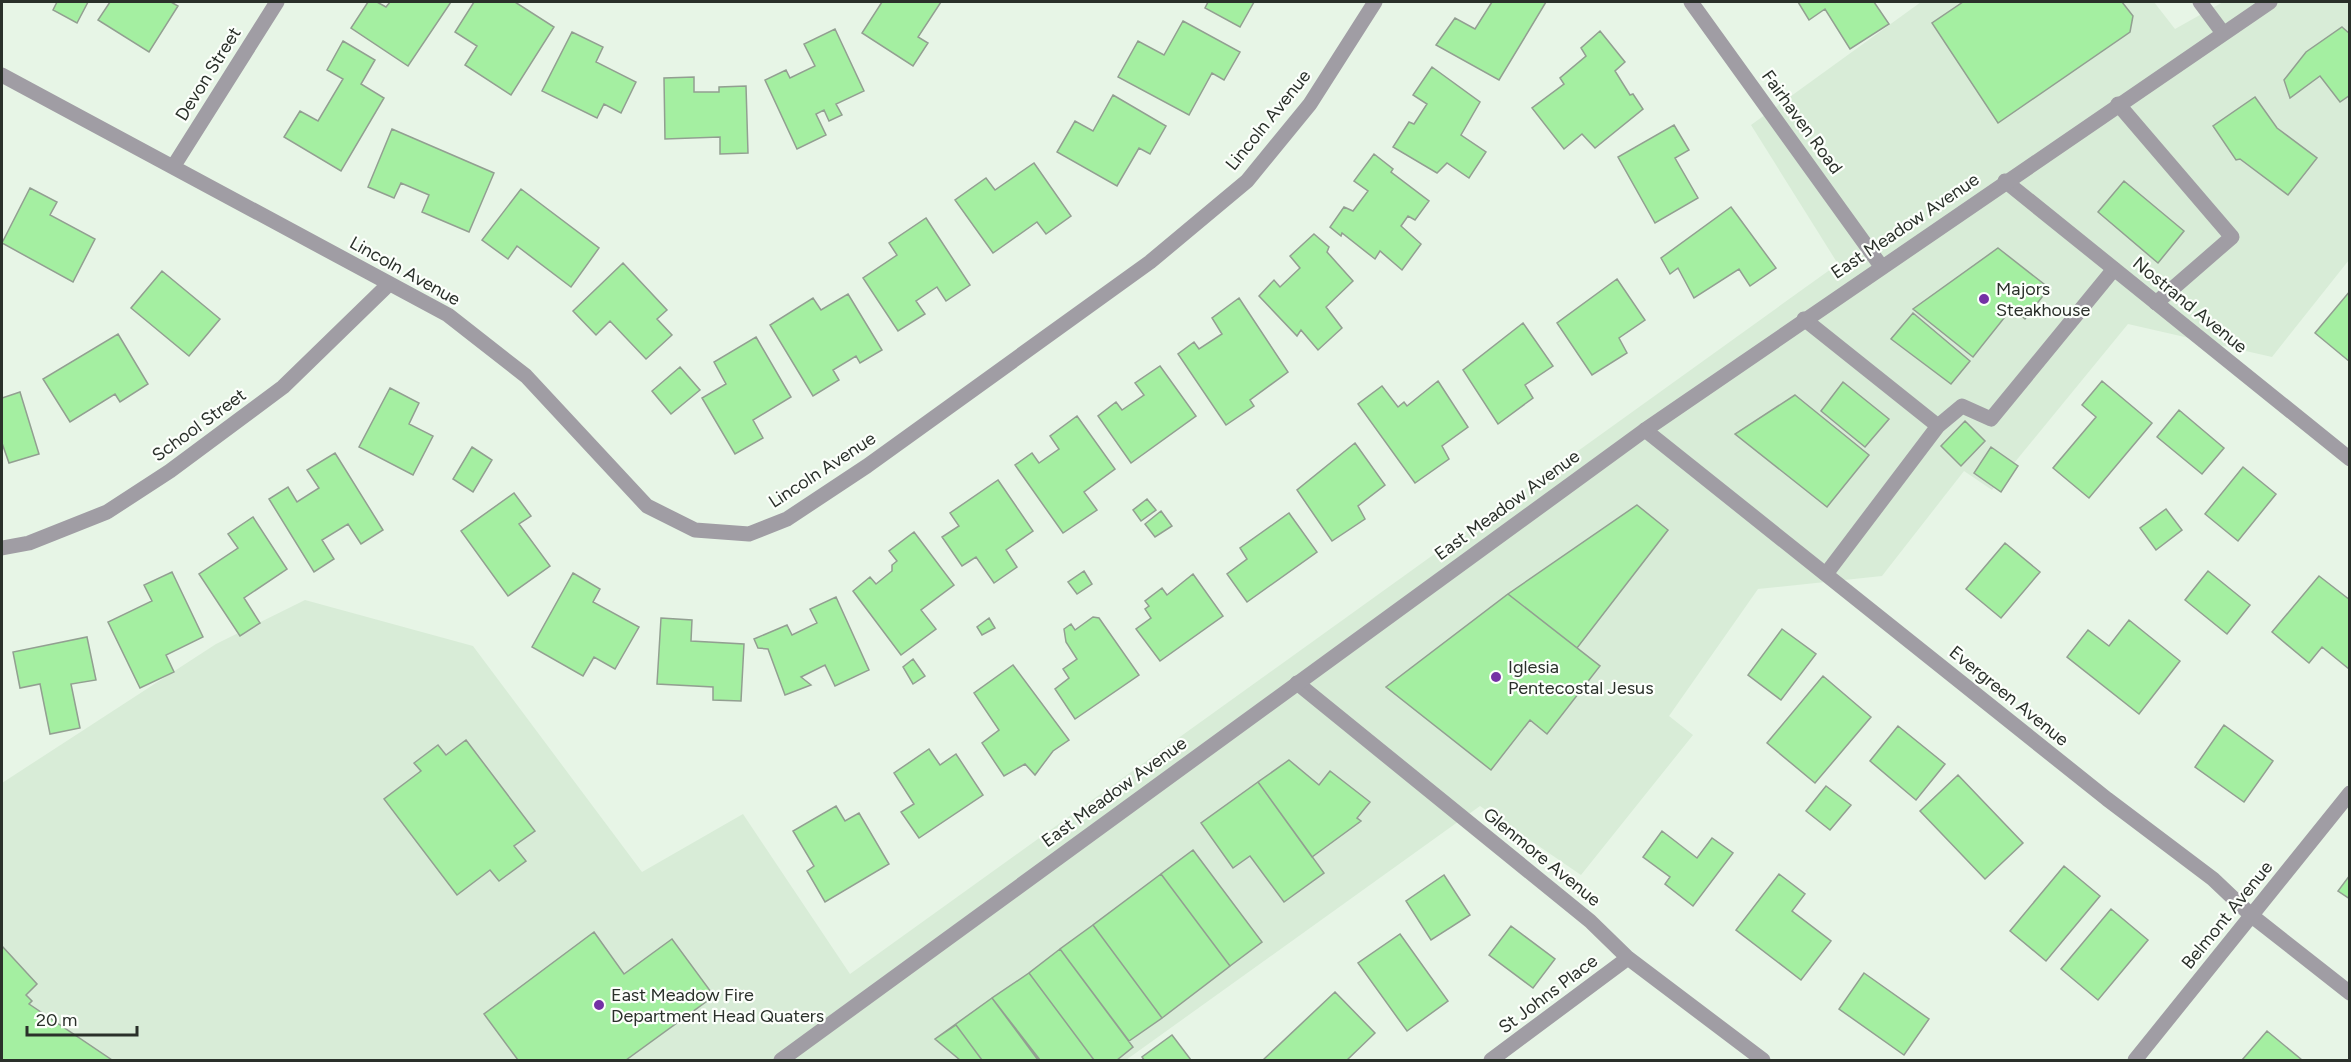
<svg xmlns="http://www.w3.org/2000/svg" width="2351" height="1062" font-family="Figtree,sans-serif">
	<rect width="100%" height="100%" fill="#e7f5e6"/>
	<!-- built -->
	<path fill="#d8ecd7" d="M1921,2H2154L2175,29L2223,2H2349V260L2272,357L2128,324L1992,490L1964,471L1882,576L1758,589L1669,716L1693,735L1581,875L1480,806L1126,1060H2V783L216,644L305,600L473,646L642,872L743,814L850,974L1838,264L1751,125Z"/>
	<!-- building -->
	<path fill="#a4efa1" stroke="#929f91" stroke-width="1.5" d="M57,2H88L77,23L53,10Z
		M110,2H171L178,6L149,52L98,20Z
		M368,2H377L386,7L390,2H451L408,66L351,28Z
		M474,2H515L554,27L511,95L465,65L477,46L455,32Z
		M882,2H941L918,37L928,43L913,66L862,33Z
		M1208,2H1254L1240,27L1205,8Z
		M1492,2H1546L1499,80L1436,45L1455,18L1475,29Z
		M1798,2H1874L1889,24L1850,49L1825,9L1809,20Z
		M1963,2H2122L2133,16L2130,32L1998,123L1932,23Z
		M1183,21L1240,52L1224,80L1212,73L1189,115L1118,77L1138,41L1164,55Z
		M2342,27L2350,34V95L2340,102L2320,76L2290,98L2284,80L2306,52Z
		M835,29L864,91L836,104L842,115L829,121L824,110L816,114L826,135L797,149L765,80L786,70L790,78L815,66L804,44Z
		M1600,31L1625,62L1615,71L1630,95L1633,94L1643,109L1595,148L1582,134L1564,149L1532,108L1564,84L1560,78L1586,56L1581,48Z
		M572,32L603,47L596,62L636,82L621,113L604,104L597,118L542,91Z
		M343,41L375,60L361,84L384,98L341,171L284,137L300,111L318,121L343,79L327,70Z
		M1432,67L1480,102L1461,135L1486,152L1469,178L1447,163L1437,173L1393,147L1409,122L1414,124L1427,104L1413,95Z
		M694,77V92H719V87L746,86L748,153L720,154V137L665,139L664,78Z
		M1113,95L1166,126L1150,154L1139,148L1117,186L1057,152L1075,121L1093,131Z
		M2255,97L2277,128L2317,158L2288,195L2240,159L2236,160L2213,126Z
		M1674,125L1689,150L1675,158L1698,198L1655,223L1618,157Z
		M392,129L494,173L469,232L422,212L429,195L401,183L394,198L368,187Z
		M1374,154L1393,169L1391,172L1429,201L1415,220L1408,216L1401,226L1421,244L1402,270L1380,251L1375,259L1342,233L1341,236L1330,227L1344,207L1353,211L1368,191L1354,181Z
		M1034,163L1071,216L1046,234L1037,222L993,253L955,200L986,178L995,190Z
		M2124,181L2184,231L2158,263L2098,212Z
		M30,188L57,202L50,215L95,239L73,282L2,243Z
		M521,189L599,248L571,287L517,246L508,259L482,240Z
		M1731,207L1776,268L1750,286L1739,269L1694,298L1678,268L1670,274L1661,258Z
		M926,218L970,285L946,301L937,287L916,301L925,314L898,331L863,278L897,255L889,243Z
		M1314,234L1329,247L1327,252L1353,281L1326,307L1342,328L1318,350L1301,330L1297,336L1259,296L1274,280L1280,287L1300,268L1290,256Z
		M1998,248L2049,288L2025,319L2014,310L2004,318L1973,357L1913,309Z
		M623,263L667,310L657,319L672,335L646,359L610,321L596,335L573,311Z
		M162,271L220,319L189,356L131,308Z
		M1617,279L1645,320L1619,338L1627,353L1592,375L1557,323Z
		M2350,291V362L2315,333Z
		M848,294L882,350L860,363L856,356L833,370L839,380L813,396L770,325L813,298L821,310Z
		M1239,298L1288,372L1250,400L1254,406L1226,425L1178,354L1194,342L1199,349L1222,334L1212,318Z
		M1913,313L1970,361L1951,384L1891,339Z
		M1523,323L1553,366L1525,385L1533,398L1498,424L1463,370Z
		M118,334L148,384L120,402L115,394L70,422L43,379Z
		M756,337L791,397L753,420L763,438L735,454L702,398L726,384L714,362Z
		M1160,366L1196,416L1131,463L1098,416L1116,402L1122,410L1144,395L1135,383Z
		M680,367L700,390L671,414L652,391Z
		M1438,381L1468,427L1442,446L1449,459L1415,483L1358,404L1382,386L1398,407L1404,402L1407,406Z
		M2102,381L2152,423L2089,498L2053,468L2096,417L2082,405Z
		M1843,382L1889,419L1865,447L1821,411Z
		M390,388L419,403L409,424L433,436L413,475L359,447Z
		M20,392L39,454L9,463L2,443V398Z
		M1795,395L1869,455L1827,507L1735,434Z
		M2179,410L2224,448L2202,474L2157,437Z
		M1077,416L1115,469L1084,492L1097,510L1063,533L1015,465L1032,453L1039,463L1059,449L1050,436Z
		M1965,421L1985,441L1961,466L1941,446Z
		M1355,443L1385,485L1358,506L1365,519L1332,541L1297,490Z
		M472,447L492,460L473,492L453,479Z
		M1991,447L2018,466L2001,492L1974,473Z
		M335,453L383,530L361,544L348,524L322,540L334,559L314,572L269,499L288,487L297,502L319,488L307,470Z
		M2243,467L2276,494L2238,541L2205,514Z
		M998,480L1033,531L1006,550L1017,567L994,583L976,557L962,566L942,537L959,526L950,513Z
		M514,493L531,516L519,524L550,566L508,596L461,531Z
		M1147,499L1156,510L1141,521L1133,510Z
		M1637,505L1668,530L1577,648L1508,594Z
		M2166,509L2182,530L2156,550L2140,528Z
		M1161,511L1172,526L1155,537L1145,524Z
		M1289,513L1317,552L1247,602L1227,574L1247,559L1240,548Z
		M253,517L287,569L244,598L260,623L240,636L199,574L238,548L228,534Z
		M914,532L954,585L921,610L936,629L901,655L853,591L870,577L876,584L892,571V565L897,561L889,551Z
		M2005,543L2040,572L2001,618L1966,589Z
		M1084,571L1092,584L1077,594L1068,582Z
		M2208,571L2250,605L2227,634L2185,600Z
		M172,572L203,637L166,655L174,672L140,688L108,622L152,601L144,585Z
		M573,573L600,589L593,602L639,627L615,669L594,657L583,676L532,647Z
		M1193,574L1223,616L1160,661L1136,629L1151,618L1145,609L1149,606L1145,601L1162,588L1167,595Z
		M2319,576L2350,600L2349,669L2322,647L2309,663L2272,632Z
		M1508,594L1600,666L1547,734L1530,720L1491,770L1386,687Z
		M836,597L869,670L835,686L825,665L801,677L811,685L785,695L768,649L758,648L754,639L787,625L792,635L817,623L810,609Z
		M1093,617L1099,618L1139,675L1075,719L1055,689L1069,678L1063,669L1077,659L1066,642L1064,629L1071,624L1075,630Z
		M661,618L692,620L691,641L744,644L741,701L713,700V687L657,684Z
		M989,618L995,628L982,635L977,627Z
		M2129,620L2180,661L2139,714L2067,657L2088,630L2109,646Z
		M1782,629L1816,654L1781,700L1748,675Z
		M87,637L96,680L71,684L80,728L50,734L40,684L20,688L13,652Z
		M913,659L925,676L913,684L903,667Z
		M1013,665L1069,740L1053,751L1035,775L1025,764L1004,776L982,743L999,730L974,693Z
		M1823,676L1871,717L1815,783L1767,743Z
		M2224,725L2273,761L2244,802L2195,767Z
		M1898,726L1945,764L1916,800L1870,761Z
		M466,740L535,831L514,846L526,861L499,881L490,870L457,895L384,799L421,771L414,763L438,745L446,755Z
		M929,749L940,765L956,754L983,795L919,838L901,812L914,804L894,773Z
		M1289,760L1319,785L1330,771L1370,802L1357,818L1361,821L1312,857L1258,782Z
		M1958,775L2023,843L1985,879L1920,811Z
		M1258,782L1324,873L1284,902L1250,856L1233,868L1201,823Z
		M1826,786L1851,805L1830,830L1806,811Z
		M836,806L845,821L859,813L889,864L825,902L807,871L814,866L793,831Z
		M1662,831L1697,858L1712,838L1733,853L1693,906L1665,884L1670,877L1643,857Z
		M1193,850L1262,942L1230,966L1161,874Z
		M2064,866L2100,896L2046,961L2010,931Z
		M1161,874L1230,966L1162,1018L1093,925Z
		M1779,874L1805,894L1792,911L1831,941L1801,980L1736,930Z
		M1444,875L1470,915L1431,940L1406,901Z
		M2350,875V899L2338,891Z
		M2111,909L2148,940L2098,1000L2061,969Z
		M1093,925L1162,1018L1129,1041L1060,949Z
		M1511,926L1555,959L1533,988L1489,955Z
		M594,932L624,974L672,939L714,996L626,1060H518L484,1014Z
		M1400,934L1448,1001L1407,1031L1358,963Z
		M2,946L37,984L26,995L32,1001L29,1004L112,1060H2Z
		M1060,949L1133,1047L1117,1060H1094L1029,973Z
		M1029,973L1094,1060H1040L992,998Z
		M1864,973L1929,1019L1904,1055L1839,1009Z
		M1335,992L1375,1033L1347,1060H1263Z
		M992,998L1038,1060H960L935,1039Z
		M956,1025L982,1060H960L935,1039Z
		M2267,1031L2302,1060H2242Z
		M1172,1035L1191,1060H1144L1142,1057Z"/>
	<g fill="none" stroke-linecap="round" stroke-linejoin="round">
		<!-- service -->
		<path stroke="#a09da4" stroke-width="15" d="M2118,104L2232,237L2156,303
			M1804,319L1938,426
			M1826,574L1938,426L1962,406L1991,419L2114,269"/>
		<!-- minor -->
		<path stroke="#a09da4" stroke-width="15" d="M1691,2L1881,266
			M2200,2L2223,33
			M2,75L448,315L526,376L647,506L695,530L749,534L787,519L867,466L1150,262L1247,181L1310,104L1375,2
			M173,167L277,2
			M2005,181L2350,459
			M1645,430L2107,799L2213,879L2252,916L2350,993
			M2,548L29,543L107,512L170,471L283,387L389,284
			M1297,683L1590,921L1628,958L1763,1060
			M1491,1060L1628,958
			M2135,1060L2350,793"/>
		<!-- tertiary -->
		<path stroke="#a09da4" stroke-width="15" d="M781,1060L1645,430L2270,2"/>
	</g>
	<!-- markers -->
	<g fill="#7431a5" stroke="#fcfffb" stroke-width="2">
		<circle cx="1984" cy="299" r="6"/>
		<circle cx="1496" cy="677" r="6"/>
		<circle cx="599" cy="1005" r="6"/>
	</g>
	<g text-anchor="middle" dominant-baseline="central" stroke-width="4.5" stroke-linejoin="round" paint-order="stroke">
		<!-- street labels -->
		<g font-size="18" fill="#2a302a" stroke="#fcfffb">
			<text transform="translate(208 74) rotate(-58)">Devon Street</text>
			<text transform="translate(1268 120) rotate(-51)">Lincoln Avenue</text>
			<text transform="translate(1802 122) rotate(54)">Fairhaven Road</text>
			<text transform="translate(1905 226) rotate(-34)">East Meadow Avenue</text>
			<text transform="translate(405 271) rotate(29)">Lincoln Avenue</text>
			<text transform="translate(2190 305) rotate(39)">Nostrand Avenue</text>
			<text transform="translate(199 425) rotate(-36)">School Street</text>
			<text transform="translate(822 470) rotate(-33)">Lincoln Avenue</text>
			<text transform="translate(1507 505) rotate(-36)">East Meadow Avenue</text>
			<text transform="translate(2009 696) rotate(39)">Evergreen Avenue</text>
			<text transform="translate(1114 792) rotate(-36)">East Meadow Avenue</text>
			<text transform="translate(1542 857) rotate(39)">Glenmore Avenue</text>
			<text transform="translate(2227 915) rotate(-51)">Belmont Avenue</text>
			<text transform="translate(1548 994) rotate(-37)">St Johns Place</text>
		</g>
		<!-- poi labels -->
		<g font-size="18" fill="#2a302a" stroke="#fcfffb" text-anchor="start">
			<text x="1996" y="289">Majors<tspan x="1996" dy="21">Steakhouse</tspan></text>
			<text x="1508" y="667">Iglesia<tspan x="1508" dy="21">Pentecostal Jesus</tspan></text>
			<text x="611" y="995">East Meadow Fire<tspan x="611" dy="21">Department Head Quaters</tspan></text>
		</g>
	</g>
	<!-- border -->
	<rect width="2351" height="1062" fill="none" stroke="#2a302a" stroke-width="6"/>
	<!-- scale -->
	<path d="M27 1026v9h110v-9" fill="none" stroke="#2a302a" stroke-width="3"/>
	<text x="36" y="1026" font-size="18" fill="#2a302a" stroke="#fcfffb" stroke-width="4.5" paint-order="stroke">20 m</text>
</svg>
